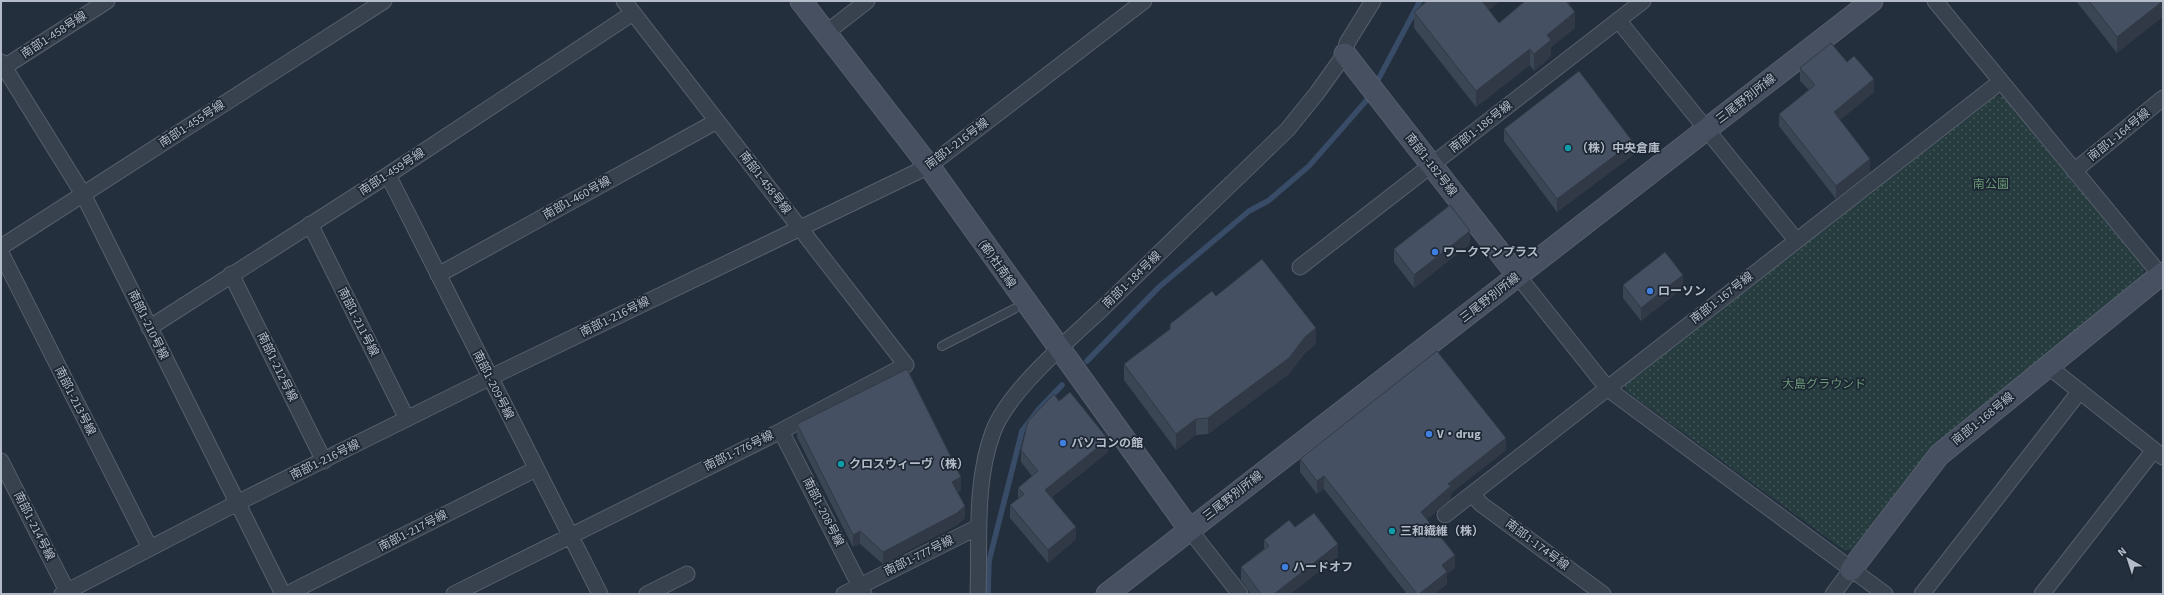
<svg xmlns="http://www.w3.org/2000/svg" width="2164" height="595" font-family="'Source Sans 3','Noto Sans JP',sans-serif">
	<defs>
		<pattern id="park-dots" width="8" height="8" patternUnits="userSpaceOnUse"><rect width="8" height="8" fill="#263c3f"/><path d="M2 2h.1M6 6h.1" fill="none" stroke="#435659" stroke-width="1.8" stroke-linecap="round"/></pattern>
	</defs>
	<rect width="100%" height="100%" fill="#242f3e"/>
	<!-- park -->
	<path fill="url(#park-dots)" d="M1996,96L2003,97L2144,268L2143,275L1929,449L1852,550H1844L1625,390V384Z"/>
	<g fill="none" stroke-linecap="round" stroke-linejoin="round">
		<!-- stream -->
		<path stroke="#394c67" stroke-width="5.5" d="M1379,78L1420,1
			M1087,361L1159,287L1249,211L1268,201L1309,166L1366,101
			M988,594L989,561L1022,431L1039,409L1062,385"/>
		<defs>
			<path id="lane" d="M942,346L1014,309"/>
			<path id="street" d="M1935,1L2163,278
				M1618,20L1796,240
				M826,33L867,1
				M1,62L83,194L283,594
				M1,69L107,1
				M2074,171L2163,98
				M388,175L600,594
				M310,224L407,419
				M1,247L384,1
				M1,253L150,548
				M1300,267L1643,1
				M231,274L324,461
				M438,275L717,121
				M1518,276L1608,389L1885,594
				M149,328L388,175L633,13
				M2049,367L2163,457
				M781,431L864,594
				M1,461L67,591
				M1472,494L1481,504L1603,594
				M1445,515L2000,82
				M1189,529L1240,594
				M62,594L237,503L489,378L929,166L1144,1
				M291,594L293,591L536,469
				M454,594L781,431L906,365L624,1
				M647,594L687,574
				M844,594L978,527
				M978,594C980,541 974,483 993,432C1008,391 1070,339 1103,308C1164,248 1226,189 1288,129L1317,93L1345,54L1347,43L1373,1
				M1833,594L1851,570
				M1922,594L2080,391
				M2042,594L2154,450"/>
			<path id="secondary" d="M801,1L929,166L1189,529
				M1345,54L1518,276
				M1851,570L1939,455L2163,273
				M1107,594L1872,1"/>
		</defs>
		<!-- lane casing -->
		<use href="#lane" stroke="#565f6c" stroke-width="10"/>
		<!-- street casing -->
		<use href="#street" stroke="#565f6c" stroke-width="17"/>
		<!-- secondary casing -->
		<use href="#secondary" stroke="#565f6c" stroke-width="23"/>
		<!-- lane -->
		<use href="#lane" stroke="#38414e" stroke-width="8"/>
		<!-- street -->
		<use href="#street" stroke="#38414e" stroke-width="15"/>
		<!-- secondary -->
		<use href="#secondary" stroke="#465061" stroke-width="21"/>
	</g>
	<!-- wall -->
	<path fill="#3b4654" d="M1570,1V4L1569,5L1575,28L1551,47V56L1534,71L1530,65L1476,107L1414,28V12L1489,10L1499,23Z
		M2076,1H2163L2117,53Z
		M1847,62L1874,92L1840,120L1870,172L1836,199L1779,126V114L1809,90L1800,81V68Z
		M1504,129L1633,155L1557,212L1504,141Z
		M1470,244L1414,288L1394,262V249Z
		M1623,285L1683,288L1641,321L1623,298Z
		M1216,296L1316,344L1305,353L1289,374L1208,434L1196,435L1176,450L1124,380V364Z
		M1059,401L1108,452L1052,497L1076,539L1048,563L1010,518V505L1018,499V488L1032,476L1021,462V450Z
		M797,424L961,490L958,492L965,518L957,525L883,564L860,544L853,547L797,437Z
		M1506,450L1451,493V499L1427,519L1455,568L1447,574V584L1435,594H1407L1324,489L1317,494L1300,472V459Z
		M1295,527L1338,557L1290,594H1251L1241,580V567L1264,549V540Z"/>
	<!-- shaded-wall -->
	<path fill="#303945" d="M1482,1H1500L1482,16Z
		M1561,1H1570V4L1561,11Z
		M2163,1V17L2117,53V37Z
		M1575,12V28L1551,47V56L1534,71V54L1547,35Z
		M1530,49V65L1476,107V91Z
		M1874,79V92L1834,125V112Z
		M1633,142V155L1557,212V199Z
		M1870,159V172L1836,199V186Z
		M1470,231V244L1414,288V275Z
		M1683,275V288L1641,321V308Z
		M1316,328V344L1305,353L1289,374L1208,434V418Z
		M1196,419V435L1176,450V434Z
		M1506,438V450L1451,493V499L1421,525V512L1448,484Z
		M1108,439V452L1045,502V490Z
		M1324,476V489L1317,494V481Z
		M961,477V490L952,494V482Z
		M965,506V518L957,525L883,564V552Z
		M1076,527V539L1048,563V550Z
		M860,531V544L853,547V535Z
		M1338,544V557L1290,594H1274Z
		M1455,555V568L1447,574V584L1435,594H1419L1442,565Z"/>
	<!-- building -->
	<path fill="#455162" stroke="#303945" d="M1427,1H1482L1499,23L1525,1H1566L1575,12L1547,35L1551,40L1534,54L1530,49L1476,91L1414,12Z
		M2089,1H2163L2117,37Z
		M1831,43L1847,62L1854,56L1874,79L1834,112L1870,159L1836,186L1779,114L1815,85L1800,68Z
		M1579,71L1633,142L1557,199L1504,129Z
		M1450,205L1470,231L1414,275L1394,249Z
		M1665,252L1683,275L1641,308L1623,285Z
		M1262,259L1316,328L1305,337L1289,358L1208,418L1196,419L1176,434L1124,364L1170,329V324L1212,291L1216,296Z
		M1437,351L1506,438L1448,484L1451,486L1421,512L1455,555L1442,565L1447,572L1419,594H1417L1324,476L1317,481L1300,459Z
		M907,369L961,477L952,482L965,506L957,513L883,552L860,531L853,535L797,424Z
		M1070,392L1108,439L1045,490L1076,527L1048,550L1010,505L1024,494L1018,488L1038,471L1021,450L1028,421L1054,394L1059,401Z
		M1314,513L1338,544L1274,594H1261L1241,567L1269,546L1264,540L1289,520L1295,527Z"/>
	<!-- markers -->
	<g fill="#0f9aa8" stroke="#1d2633" stroke-width="1.5">
		<circle cx="1568" cy="148" r="4"/>
		<circle cx="841" cy="464" r="4"/>
		<circle cx="1392" cy="531" r="4"/>
	</g>
	<g fill="#3f7fe0" stroke="#1d2633" stroke-width="1.5">
		<circle cx="1435" cy="252" r="4"/>
		<circle cx="1650" cy="291" r="4"/>
		<circle cx="1429" cy="434" r="4"/>
		<circle cx="1063" cy="443" r="4"/>
		<circle cx="1285" cy="567" r="4"/>
	</g>
	<g text-anchor="middle" dominant-baseline="central" stroke-width="3.5" stroke-linejoin="round" paint-order="stroke">
		<!-- street labels -->
		<g font-size="12" fill="#b4bcc9" stroke="#1d2633">
			<text transform="translate(54 35) rotate(-33)">南部1-458号線</text>
			<text transform="translate(1746 99) rotate(-38)">三尾野別所線</text>
			<text transform="translate(192 124) rotate(-33)">南部1-455号線</text>
			<text transform="translate(1481 127) rotate(-38)">南部1-186号線</text>
			<text transform="translate(2119 135) rotate(-39)">南部1-164号線</text>
			<text transform="translate(957 144) rotate(-37)">南部1-216号線</text>
			<text transform="translate(1431 165) rotate(52)">南部1-182号線</text>
			<text transform="translate(392 172) rotate(-33)">南部1-459号線</text>
			<text transform="translate(765 183) rotate(52)">南部1-458号線</text>
			<text transform="translate(577 198) rotate(-29)">南部1-460号線</text>
			<text transform="translate(997 264) rotate(55)">(都)社南線</text>
			<text transform="translate(1132 280) rotate(-44)">南部1-184号線</text>
			<text transform="translate(1490 298) rotate(-38)">三尾野別所線</text>
			<text transform="translate(1722 298) rotate(-38)">南部1-167号線</text>
			<text transform="translate(615 317) rotate(-26)">南部1-216号線</text>
			<text transform="translate(358 322) rotate(63)">南部1-211号線</text>
			<text transform="translate(148 325) rotate(64)">南部1-210号線</text>
			<text transform="translate(277 367) rotate(64)">南部1-212号線</text>
			<text transform="translate(493 385) rotate(63)">南部1-209号線</text>
			<text transform="translate(75 401) rotate(63)">南部1-213号線</text>
			<text transform="translate(1983 419) rotate(-39)">南部1-168号線</text>
			<text transform="translate(739 451) rotate(-26)">南部1-776号線</text>
			<text transform="translate(325 460) rotate(-26)">南部1-216号線</text>
			<text transform="translate(1233 496) rotate(-38)">三尾野別所線</text>
			<text transform="translate(823 512) rotate(63)">南部1-208号線</text>
			<text transform="translate(34 526) rotate(63)">南部1-214号線</text>
			<text transform="translate(413 531) rotate(-27)">南部1-217号線</text>
			<text transform="translate(1537 545) rotate(37)">南部1-174号線</text>
			<text transform="translate(919 556) rotate(-26)">南部1-777号線</text>
		</g>
		<!-- poi labels -->
		<g font-size="12" font-weight="bold" fill="#b4bcc9" stroke="#1d2633" text-anchor="start">
			<text x="1576" y="148">（株）中央倉庫</text>
			<text x="1443" y="252">ワークマンプラス</text>
			<text x="1658" y="291">ローソン</text>
			<text x="1437" y="434">V・drug</text>
			<text x="1071" y="443">パソコンの館</text>
			<text x="849" y="464">クロスウィーヴ（株）</text>
			<text x="1400" y="531">三和繊維（株）</text>
			<text x="1293" y="567">ハードオフ</text>
		</g>
		<!-- park labels -->
		<g font-size="12" fill="#6b9a76" stroke="#1d2633">
			<text x="1991" y="184">南公園</text>
			<text x="1824" y="384">大島グラウンド</text>
		</g>
	</g>
	<!-- border -->
	<rect width="2164" height="595" fill="none" stroke="#b4bcc9" stroke-width="4"/>
	<!-- north arrow -->
	<g transform="translate(2128 559) rotate(321)" stroke="#1d2633" stroke-width="3" paint-order="stroke">
	<path d="M0-3L7 15L0 10L-7 15Z" fill="#b4bcc9"/>
	<text y="-6" font-size="11" font-weight="bold" text-anchor="middle" fill="#b4bcc9">N</text>
	</g>
</svg>
